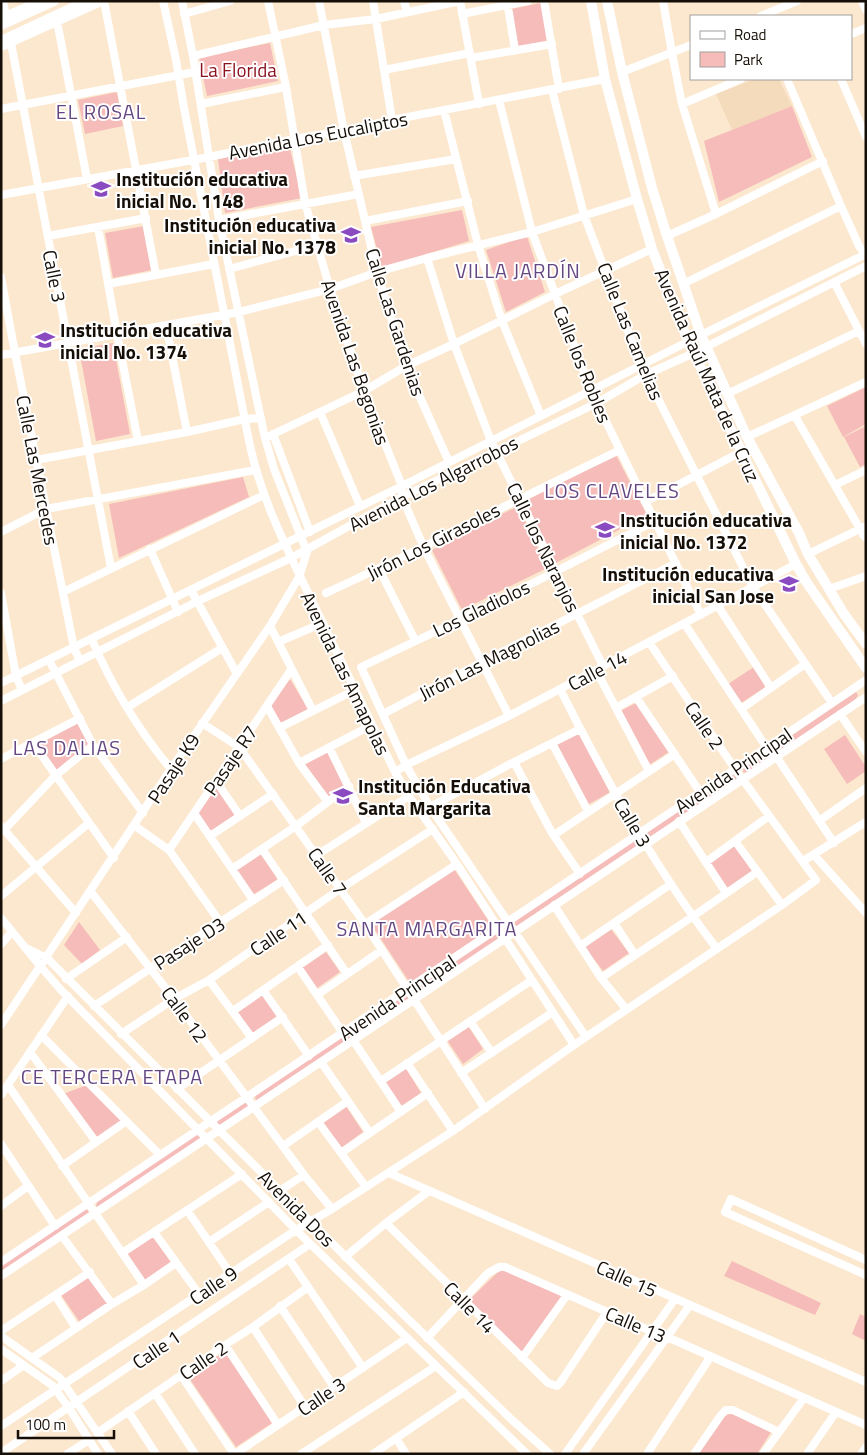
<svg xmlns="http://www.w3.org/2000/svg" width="867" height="1455" font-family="'Titillium Web',sans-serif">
	<rect width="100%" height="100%" fill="#fce8cf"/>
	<!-- built -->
	<path fill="#f4dbbc" d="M755,79H779L792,106L732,130L716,94Z"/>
	<!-- green -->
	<path fill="#f5bcb9" d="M541,3L548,41L518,47L511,9Z
		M270,43L278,81L207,96L199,57Z
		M117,92L123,126L85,134L78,100Z
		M792,106L812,157L719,202L704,141Z
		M289,145L302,198L225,213L218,159Z
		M462,210L469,241L382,268L371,227Z
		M144,226L152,270L113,278L105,233Z
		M527,236L545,292L506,312L486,250Z
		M113,343L130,434L96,441L79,349Z
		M866,387V424L843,437L827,406Z
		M866,426V464L860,467L844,437Z
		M616,455L647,515L556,563L525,501Z
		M243,477L249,497L119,558L109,504Z
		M518,506L547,568L462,610L432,550Z
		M754,667L766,684V687L741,703L728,684Z
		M290,679L308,709L280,724L270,705Z
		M856,692L858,695L856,699L751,770L747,773L743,772L744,767Z
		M636,703L669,752L649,765L620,711Z
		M77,723L89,745L57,770L39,744Z
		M579,732L609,791V793L589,804L587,803L556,743Z
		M845,735L866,767V771L847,784L824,749Z
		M329,751L346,785L329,797L305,764Z
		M733,774L737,779L649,838L645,836V833Z
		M215,787H217L236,815L211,831H209L197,814Z
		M638,838L641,841L640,845L517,926L515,925V921Z
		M734,845L752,871L726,890L709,863Z
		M262,853L277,877V880L254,894L251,893L236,870Z
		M454,869L494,929L412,986L371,924Z
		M79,922L100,950L82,964L64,945Z
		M610,928L629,953L603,971L584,946Z
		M495,934L498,936V939L417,995L413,994L412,990Z
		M326,952L340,972L317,988L302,968Z
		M264,994L278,1018L252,1034L237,1010Z
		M404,994H406L409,998L407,1001L257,1101L255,1098L256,1094Z
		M468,1026L483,1049L463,1064L447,1040Z
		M405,1067L421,1093L401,1106L385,1081Z
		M87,1085L123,1122L96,1141L63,1094Z
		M246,1102L250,1105L221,1126L217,1123V1121Z
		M346,1106L363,1132L341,1148L322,1123Z
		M197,1134L201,1136V1139L98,1207L96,1206L97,1201Z
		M85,1209L88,1210L89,1213L1,1274V1265Z
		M154,1234L173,1263L145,1283L124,1254Z
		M732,1261L821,1303L815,1315L724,1276Z
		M503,1270L562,1296L523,1352H518L469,1300L497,1273Z
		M90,1276L110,1304L81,1324L61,1295Z
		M860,1314L866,1317V1341L852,1334Z
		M227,1350L275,1421L236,1447L187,1375Z
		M732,1414L771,1432L757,1454H698L725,1415Z"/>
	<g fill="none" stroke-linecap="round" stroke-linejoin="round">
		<!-- minor -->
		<path stroke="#fff" stroke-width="8" d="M3,1L6,16
			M104,1L156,275
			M163,1L176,60L184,108L249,441C261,500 289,553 315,607C342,662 368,717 395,772L409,796L457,864L574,1045
			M268,1L286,87L305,203L330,289L364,391L402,486V497L424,548L509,716
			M319,1L344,131L377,272L406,366L449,462
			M373,1L392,120
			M404,1L407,12
			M460,1L479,104
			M507,1L515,50
			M544,1L559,89
			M663,1L672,53L682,104L716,214
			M862,1L866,10
			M184,14L230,1
			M462,14L528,1
			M761,16L797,1
			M1,18L39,1
			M57,21L87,179
			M851,34L866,28
			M11,43L111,568
			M1,47L103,1
			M193,56L324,25L376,19L460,1
			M471,58L552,44
			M384,70L470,53
			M622,72L691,45
			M787,79L841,206L859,246L866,256
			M841,79L866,137
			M552,90L584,215L641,365L753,587L832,703
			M499,100L532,232L591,391L701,615
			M201,104L286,87
			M682,104L741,79
			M1,109L195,72
			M444,110L478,245L502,321L541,416
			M354,176L456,159
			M1,195L209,157L294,139L344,131L392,120L605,79
			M219,220L359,194
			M365,221L468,201
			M98,227L117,334L138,441
			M48,236L146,218
			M667,236L716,214L823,161
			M427,258L454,344L491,441L603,666
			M229,269L317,245
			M1,277L15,353L74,648L80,661
			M834,282L866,344
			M108,284L214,264
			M683,284L841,206
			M166,325L187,432
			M1,355L239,312L330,289L377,272L427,258L532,232L637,199
			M727,394L859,331
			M320,412L360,506
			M795,416L860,529
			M273,434L310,532
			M747,437L866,382
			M265,438L364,391L406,366L454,344L555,294L652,249
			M36,460L187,432L245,419L261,418
			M835,485L866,470
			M645,502L741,452
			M1,532L46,509L255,470
			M863,535L866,538
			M150,549L178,612
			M808,554L866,526
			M379,569L415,640
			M829,589L866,576
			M191,590L237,674
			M63,592L264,495
			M1,593L16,676L22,690
			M326,593C425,548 521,497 620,450
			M718,606L771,688
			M684,623L767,748
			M270,626L313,711
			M92,640C112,686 139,731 171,769
			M278,642L323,623
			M49,660L93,745L143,813
			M596,670L649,771
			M1,683L402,486L701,335L866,254
			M560,689C605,779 655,868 717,949
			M636,697L700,792
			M1,701L198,601L291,558L402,497L597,403L645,375L694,353L866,266
			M267,706L299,763L328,802
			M128,707L222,648
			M616,708L673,676
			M741,709L805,664
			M383,714C480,662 578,614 676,563
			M840,714L866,752
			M202,723L239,747L365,924L485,1109
			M279,728L355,690
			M33,743L114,858
			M552,743L588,811
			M329,747L366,823
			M776,756L834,843
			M1,759L80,718
			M514,762L552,833L580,874
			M299,763L372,725
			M395,772L406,765L509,716L796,564
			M216,781L240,816
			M430,807L514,762L580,729
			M194,813L253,900
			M679,821L726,893
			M819,821L866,788
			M1,826L76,913
			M135,826L169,850L220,922
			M4,830L55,776L93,745
			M554,835L675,754
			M210,836L273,794
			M735,841L782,905
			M262,849L347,974
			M169,850L291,670
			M317,855L409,796
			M814,855L866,913
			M803,861L866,822
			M706,862L769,816
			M232,869L296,826L349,786
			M91,892L174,999L304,1175L332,1209
			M1,896L89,823
			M554,905L601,978L626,1009
			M1,918L41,967L61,990L296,1230L527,1454
			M614,923L635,955
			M365,924L457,864
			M1,944L12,932
			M580,946L671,884
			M28,949L47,958L406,1317L511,1419L550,1454
			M298,967L343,1033
			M601,978L692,917L757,872
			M66,979L127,937
			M209,980L252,1038
			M263,990L309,1056
			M317,995L382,950
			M94,1006L284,880
			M233,1011L328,945
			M470,1021L492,1053
			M1,1025L171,769L270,626L299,577L307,552L274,469L265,438L219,220L193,56L182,1
			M121,1034L174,999L209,980L340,889L433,829
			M41,1035L160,1155
			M586,1037L430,807L406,765L361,667L460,620L655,521
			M353,1040L401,1112
			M30,1052L96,1142
			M321,1062L370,1133
			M407,1063L453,1131
			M461,1073L553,1012
			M381,1081L532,980
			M8,1085L144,1285
			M177,1089L283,1017
			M1,1095L68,996
			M319,1123L366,1187
			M1,1144L55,1226
			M283,1146L348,1101
			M341,1153L428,1093
			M62,1166L125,1122
			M389,1173L866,1382
			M281,1190L304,1175
			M1,1206L28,1186
			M187,1210L230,1273
			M386,1223L548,1383L557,1386L560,1383L607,1312
			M154,1232L199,1294
			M62,1236L112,1304
			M209,1242L269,1202
			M122,1253L242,1174
			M345,1257L386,1223L429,1191
			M289,1259L363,1368
			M866,1260L731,1199L725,1212L866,1275
			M1,1262L735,769L866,680
			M1,1276L866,697
			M55,1295L76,1328
			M280,1306L334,1387
			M253,1327L305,1407
			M1,1331L90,1272
			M1,1336L60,1378L112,1454
			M427,1338L488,1273L499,1267H505L653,1332L667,1337L866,1425
			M225,1345L278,1425
			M1,1349L53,1386L69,1408L98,1454
			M32,1358L112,1304L144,1285L176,1263
			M522,1358L567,1295
			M181,1375L234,1454
			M1,1381L24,1365
			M155,1393L195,1454
			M128,1411L156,1454
			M1,1426L296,1230L332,1209L453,1131L574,1045L782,905L816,880L735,769L649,642
			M97,1433L225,1345L253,1327L308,1287
			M396,1438L406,1454
			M1,1453L310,1244
			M67,1454L89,1440
			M235,1454L407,1338
			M301,1454L436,1366
			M373,1454L464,1392
			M565,1454L675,1299
			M583,1454L690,1305
			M647,1454L711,1356
			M694,1454L721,1415L726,1410H733L779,1432
			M763,1454L804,1398
			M807,1454L836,1412
			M861,1454L866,1447"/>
		<!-- major -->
		<path stroke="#fff" stroke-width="10" d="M591,1L605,79L637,199L652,249L688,341L796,564L807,583L866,668
			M607,1L622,72L652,188L667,236L701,335L747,437L799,533L808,554L844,614L866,644
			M1,25L54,1
			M1,41L87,1"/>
	</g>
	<!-- icons -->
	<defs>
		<symbol id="school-bare" viewBox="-9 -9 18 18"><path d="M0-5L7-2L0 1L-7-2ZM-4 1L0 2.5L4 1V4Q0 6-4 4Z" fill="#8a4ac0" stroke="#fff" stroke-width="2.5" paint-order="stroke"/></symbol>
	</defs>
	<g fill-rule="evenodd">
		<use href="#school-bare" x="87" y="175" width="28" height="28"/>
		<use href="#school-bare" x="337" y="221" width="28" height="28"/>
		<use href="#school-bare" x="31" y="326" width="28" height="28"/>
		<use href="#school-bare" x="591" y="516" width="28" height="28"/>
		<use href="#school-bare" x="775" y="570" width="28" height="28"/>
		<use href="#school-bare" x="329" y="782" width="28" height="28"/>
	</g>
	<g text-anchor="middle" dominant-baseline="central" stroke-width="4" stroke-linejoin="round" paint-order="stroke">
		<!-- park labels -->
		<g font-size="19" fill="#8a1320" stroke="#fff">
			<text x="238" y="69">La Florida</text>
		</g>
		<!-- street labels -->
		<g font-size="19" fill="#160f07" stroke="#fff">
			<text transform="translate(318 135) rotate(-11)">Avenida Los Eucaliptos</text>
			<text transform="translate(55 276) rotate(79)">Calle 3</text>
			<text transform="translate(396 322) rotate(72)">Calle Las Gardenias</text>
			<text transform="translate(631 331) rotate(68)">Calle Las Camelias</text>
			<text transform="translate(356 362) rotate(71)">Avenida Las Begonias</text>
			<text transform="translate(583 364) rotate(68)">Calle los Robles</text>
			<text transform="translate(708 375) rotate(66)">Avenida Raúl Mata de la Cruz</text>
			<text transform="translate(38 470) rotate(79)">Calle Las Mercedes</text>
			<text transform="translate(433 483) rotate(-27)">Avenida Los Algarrobos</text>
			<text transform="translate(433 541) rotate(-27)">Jirón Los Girasoles</text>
			<text transform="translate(544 547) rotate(64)">Calle los Naranjos</text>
			<text transform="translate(481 608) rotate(-26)">Los Gladiolos</text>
			<text transform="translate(489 659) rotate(-27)">Jirón Las Magnolias</text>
			<text transform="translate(597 670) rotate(-28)">Calle 14</text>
			<text transform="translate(346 673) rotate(64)">Avenida Las Amapolas</text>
			<text transform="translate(705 725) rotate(56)">Calle 2</text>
			<text transform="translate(230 760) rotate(-56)">Pasaje R7</text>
			<text transform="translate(173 768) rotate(-57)">Pasaje K9</text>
			<text transform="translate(733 770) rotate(-34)">Avenida Principal</text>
			<text transform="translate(633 822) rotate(59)">Calle 3</text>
			<text transform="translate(328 871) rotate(55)">Calle 7</text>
			<text transform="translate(278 933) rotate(-34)">Calle 11</text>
			<text transform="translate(189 943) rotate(-33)">Pasaje D3</text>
			<text transform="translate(397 997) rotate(-34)">Avenida Principal</text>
			<text transform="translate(185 1014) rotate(54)">Calle 12</text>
			<text transform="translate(297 1208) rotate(45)">Avenida Dos</text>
			<text transform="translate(627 1278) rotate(24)">Calle 15</text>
			<text transform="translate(213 1285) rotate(-34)">Calle 9</text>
			<text transform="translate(470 1307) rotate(45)">Calle 14</text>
			<text transform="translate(636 1324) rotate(23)">Calle 13</text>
			<text transform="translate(156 1349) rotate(-34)">Calle 1</text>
			<text transform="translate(203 1360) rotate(-34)">Calle 2</text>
			<text transform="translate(321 1396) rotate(-34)">Calle 3</text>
		</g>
		<!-- poi labels -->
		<g font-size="19" font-weight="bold" fill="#160f07" stroke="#fff" text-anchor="start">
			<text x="116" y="178">Institución educativa<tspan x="116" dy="22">inicial No. 1148</tspan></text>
			<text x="336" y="224" text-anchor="end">Institución educativa<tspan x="336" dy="22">inicial No. 1378</tspan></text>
			<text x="60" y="329">Institución educativa<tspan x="60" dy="22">inicial No. 1374</tspan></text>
			<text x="620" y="519">Institución educativa<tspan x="620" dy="22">inicial No. 1372</tspan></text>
			<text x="774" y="573" text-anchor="end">Institución educativa<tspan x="774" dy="22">inicial San Jose</tspan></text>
			<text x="358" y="785">Institución Educativa<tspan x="358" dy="22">Santa Margarita</tspan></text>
		</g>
		<!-- neighbourhood labels -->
		<g font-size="20" letter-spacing="1" fill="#644682" stroke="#fff">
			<text x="101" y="111">EL ROSAL</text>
			<text x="518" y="270">VILLA JARDÍN</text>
			<text x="612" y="490">LOS CLAVELES</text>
			<text x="67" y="747">LAS DALIAS</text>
			<text x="427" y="928">SANTA MARGARITA</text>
			<text x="112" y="1076">CE TERCERA ETAPA</text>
		</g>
	</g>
	<!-- border -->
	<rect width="867" height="1455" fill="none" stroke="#160f07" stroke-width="5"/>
	<!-- legend -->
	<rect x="690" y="15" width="162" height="65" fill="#ffffff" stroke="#a29f9c"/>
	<rect x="700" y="31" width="25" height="8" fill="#ffffff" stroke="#a29f9c"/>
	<text x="734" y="40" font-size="15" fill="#160f07">Road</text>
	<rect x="700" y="52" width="25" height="15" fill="#f5bcb9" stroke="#a29f9c"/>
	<text x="734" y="65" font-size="15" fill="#160f07">Park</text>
	<!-- scale -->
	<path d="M18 1430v8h96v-8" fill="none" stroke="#160f07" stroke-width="2.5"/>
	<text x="25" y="1430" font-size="15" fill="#160f07" stroke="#ffffff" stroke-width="4" paint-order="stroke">100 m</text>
</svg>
